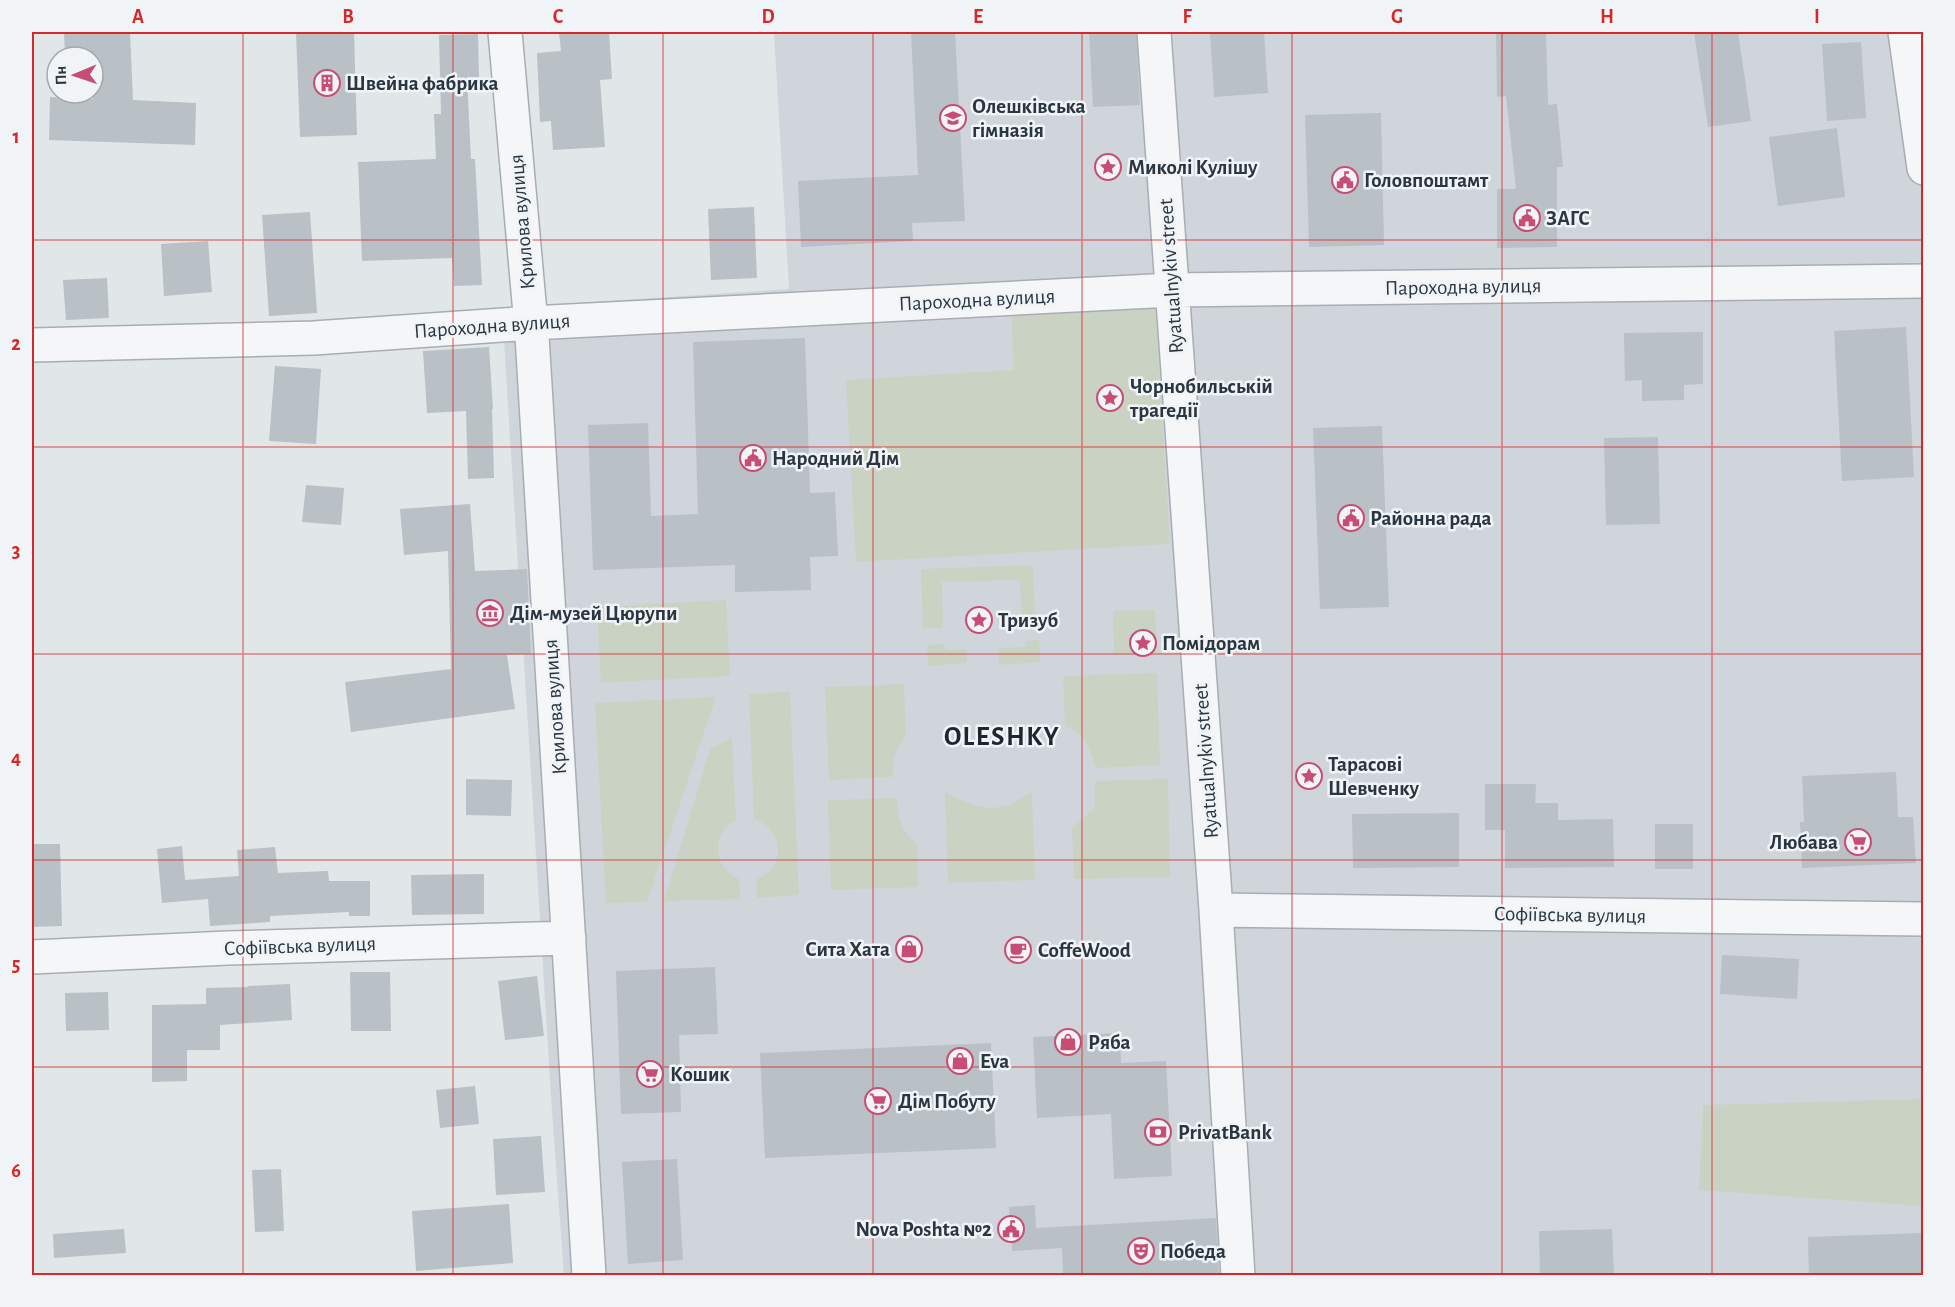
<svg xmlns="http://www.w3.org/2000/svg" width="1955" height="1307" font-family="'Alegreya Sans',sans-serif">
	<rect width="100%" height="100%" fill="#e1e6e9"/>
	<!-- built -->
	<path fill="#d0d5db" d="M774,32H1923V1275H564L552,1112L502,308L789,289Z"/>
	<!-- green -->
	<path fill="#cad3c3" d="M1155,302L1170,544L856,562L846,380L1014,370L1011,310Z
		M1033,565L1035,623H1022L1020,580L942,582L943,628H923L921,569Z
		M726,600L730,676L601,683L597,607Z
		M1155,610L1157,653L1114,655L1113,611Z
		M1039,640L1040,662L999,665L998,648L1025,647V641Z
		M943,644L947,650L966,649L967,663L928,666L927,645Z
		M1157,673L1160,765L1096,768C1088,746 1088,735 1065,726L1063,676Z
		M904,684L906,736C895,750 892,759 893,777L829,780L825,687Z
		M790,692L799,895L757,898V879C787,867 784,828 754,819L749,694Z
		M716,697L647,902L606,903L595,703Z
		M732,737L736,820C710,834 713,868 739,879L740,899L664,901L710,749Z
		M1168,779L1170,877L1074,879L1072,828L1095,808V781Z
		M1032,791L1035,880L948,883L945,792C963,802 986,813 1008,805C1016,802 1025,796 1032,791Z
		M897,798C898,820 900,829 917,844L918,887L831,890L828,800Z
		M1923,1099V1206L1699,1190L1703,1105Z"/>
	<!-- building -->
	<path fill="#b9c0c6" d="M64,32H130L133,100L196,103L195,145L49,140L50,97L93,99V57H65Z
		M296,32H354L357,135L300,137Z
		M580,32H609L612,79L600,80L605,147L553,150L551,121L540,122L537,53L561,51L559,33Z
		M911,32H955L965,221L912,223L913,241L801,247L798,181L918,175Z
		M1089,32H1136L1140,105L1093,107Z
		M1210,32H1264L1268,93L1214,97Z
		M1496,32H1546L1548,105L1557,104L1563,167H1557V247L1497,248V189H1516L1506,96L1497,97Z
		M1694,32H1738L1751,121L1708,127Z
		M478,34L479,77H467L471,159H475L482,285L454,286L452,258L362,261L358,162L436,159L434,114H441L439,35Z
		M1861,42L1866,118L1827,121L1822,44Z
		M1381,113L1384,245L1309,247L1305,115Z
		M1837,128L1845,197L1778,206L1769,137Z
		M754,207L757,278L711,280L708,209Z
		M310,212L317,313L269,316L262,215Z
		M208,241L212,292L164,296L161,244Z
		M107,278L109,318L66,320L63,280Z
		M1906,327L1914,477L1842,481L1834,331Z
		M1703,332V384L1684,385V400L1642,401V380L1625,381L1624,333Z
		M805,338L810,493L835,492L838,556L810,557L811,590L735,592V565L593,570L588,425L648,423L651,516L698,514L693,342Z
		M489,347L493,409H492L494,478L468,479L466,411L427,413L423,351Z
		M275,366L321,369L316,444L269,441Z
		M1382,426L1389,607L1320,609L1313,428Z
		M1658,437L1660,524L1606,525L1604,438Z
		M306,485L344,488L341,525L302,522Z
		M470,504L475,571L527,569L531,654L507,655L515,709L351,732L345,682L451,669L448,551L404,555L400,509Z
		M1896,772L1898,817H1913L1916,863L1802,868L1800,822H1804L1802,776Z
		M466,779L512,780L511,816L466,815Z
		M1485,784H1536L1535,803H1558V820L1613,819L1614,867L1505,868V830H1485Z
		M1459,813V867L1353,868L1352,814Z
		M1655,824H1693V869H1655Z
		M32,844H60L62,926L32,927Z
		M182,846L185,880L239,876L237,850L275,847L278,873L328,871L329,881H370V916H349V912L270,916V922L210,926L208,899L162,903L157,849Z
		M484,874V914L412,915L411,875Z
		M1722,955L1799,959L1797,999L1720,994Z
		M715,967L718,1034L679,1035L681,1112L621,1114L616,971Z
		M350,972H390L391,1031H351Z
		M537,976L544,1036L505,1040L498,981Z
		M290,984L292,1020L220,1025V1050H187V1081L152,1082V1005L206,1004V988L248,987V986Z
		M108,992L109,1030L66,1031L65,993Z
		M1120,1033L1121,1063L1166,1061L1172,1176L1114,1179L1111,1114L1037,1118L1033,1037Z
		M991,1043L996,1148L765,1158L760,1053Z
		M475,1086L479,1124L440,1128L436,1090Z
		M541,1136L545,1192L496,1195L493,1139Z
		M677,1159L683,1260L628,1264L622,1162Z
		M281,1169L284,1231L255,1232L252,1170Z
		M509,1204L513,1263L416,1271L412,1211Z
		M1035,1205L1036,1228L1216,1218L1219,1275H1063L1062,1248L1012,1251L1009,1207Z
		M124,1229L126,1253L54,1258L53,1234Z
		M1612,1229L1614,1275H1540L1539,1231Z
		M1923,1233V1275H1809L1808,1237Z"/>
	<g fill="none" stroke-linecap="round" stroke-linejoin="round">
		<defs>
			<path id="minor" d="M505,32L532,336L589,1276
				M1154,32L1216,910L1238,1276
				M1905,32L1924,168
				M32,345L314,338L531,323L1172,290L1924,281
				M1216,910L1924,919
				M32,957L228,948L569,938"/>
		</defs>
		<!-- minor casing -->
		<use href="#minor" stroke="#a6aeb3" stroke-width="36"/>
		<!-- minor -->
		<use href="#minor" stroke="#f4f6f8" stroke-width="33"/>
	</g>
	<!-- grid -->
	<path fill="none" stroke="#d62828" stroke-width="1.5" stroke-opacity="0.55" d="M243,32V1276M453,32V1276M663,32V1276M873,32V1276M1082,32V1276M1292,32V1276M1502,32V1276M1712,32V1276M32,240H1924M32,447H1924M32,654H1924M32,860H1924M32,1067H1924"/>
	<!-- icons -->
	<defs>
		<symbol id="building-ring" viewBox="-11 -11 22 22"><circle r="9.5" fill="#f1f4f7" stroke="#c84d74" stroke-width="1.5"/><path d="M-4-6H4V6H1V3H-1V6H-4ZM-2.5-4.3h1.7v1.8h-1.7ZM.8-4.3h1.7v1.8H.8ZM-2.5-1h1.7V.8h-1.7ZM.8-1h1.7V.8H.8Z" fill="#c84d74"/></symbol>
		<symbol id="school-ring" viewBox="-11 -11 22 22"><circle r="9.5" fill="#f1f4f7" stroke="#c84d74" stroke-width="1.5"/><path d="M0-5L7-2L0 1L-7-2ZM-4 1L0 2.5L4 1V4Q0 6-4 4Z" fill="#c84d74"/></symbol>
		<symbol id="sight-ring" viewBox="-11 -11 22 22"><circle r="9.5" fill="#f1f4f7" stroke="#c84d74" stroke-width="1.5"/><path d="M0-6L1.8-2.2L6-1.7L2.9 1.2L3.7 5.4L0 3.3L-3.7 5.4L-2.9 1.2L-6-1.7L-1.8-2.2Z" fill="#c84d74"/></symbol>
		<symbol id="civic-ring" viewBox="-11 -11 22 22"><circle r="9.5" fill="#f1f4f7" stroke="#c84d74" stroke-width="1.5"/><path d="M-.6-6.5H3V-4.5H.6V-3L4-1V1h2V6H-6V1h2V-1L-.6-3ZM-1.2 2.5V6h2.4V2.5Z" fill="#c84d74"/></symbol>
		<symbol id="museum-ring" viewBox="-11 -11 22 22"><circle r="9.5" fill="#f1f4f7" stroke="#c84d74" stroke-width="1.5"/><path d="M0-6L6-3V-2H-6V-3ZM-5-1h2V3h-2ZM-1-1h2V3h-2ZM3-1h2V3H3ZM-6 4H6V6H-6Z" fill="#c84d74"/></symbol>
		<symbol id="supermarket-ring" viewBox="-11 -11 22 22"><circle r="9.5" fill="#f1f4f7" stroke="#c84d74" stroke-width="1.5"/><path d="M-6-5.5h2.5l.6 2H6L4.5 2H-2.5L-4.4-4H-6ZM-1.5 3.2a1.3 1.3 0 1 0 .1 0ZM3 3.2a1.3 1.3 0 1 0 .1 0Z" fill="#c84d74"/></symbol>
		<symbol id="shop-ring" viewBox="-11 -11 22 22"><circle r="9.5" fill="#f1f4f7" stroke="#c84d74" stroke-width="1.5"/><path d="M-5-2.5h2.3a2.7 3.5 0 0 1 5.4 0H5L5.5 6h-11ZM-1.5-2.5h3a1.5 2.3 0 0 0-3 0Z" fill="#c84d74"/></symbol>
		<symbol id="cafe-ring" viewBox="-11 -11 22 22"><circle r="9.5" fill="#f1f4f7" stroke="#c84d74" stroke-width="1.5"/><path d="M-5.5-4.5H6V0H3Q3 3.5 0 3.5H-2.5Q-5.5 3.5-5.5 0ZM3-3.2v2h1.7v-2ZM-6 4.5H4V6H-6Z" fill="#c84d74"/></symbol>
		<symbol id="bank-ring" viewBox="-11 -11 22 22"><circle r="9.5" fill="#f1f4f7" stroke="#c84d74" stroke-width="1.5"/><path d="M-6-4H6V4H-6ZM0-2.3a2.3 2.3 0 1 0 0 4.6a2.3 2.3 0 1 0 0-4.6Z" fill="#c84d74"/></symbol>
		<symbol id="theatre-ring" viewBox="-11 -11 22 22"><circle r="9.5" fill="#f1f4f7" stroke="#c84d74" stroke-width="1.5"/><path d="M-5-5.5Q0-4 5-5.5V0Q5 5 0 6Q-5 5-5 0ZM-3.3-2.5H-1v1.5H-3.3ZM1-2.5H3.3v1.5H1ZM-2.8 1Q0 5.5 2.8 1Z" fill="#c84d74"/></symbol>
	</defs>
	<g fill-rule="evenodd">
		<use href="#building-ring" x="312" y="68" width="30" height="30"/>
		<use href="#school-ring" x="938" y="103" width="30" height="30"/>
		<use href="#sight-ring" x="1093" y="152" width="30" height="30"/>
		<use href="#civic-ring" x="1330" y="165" width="30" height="30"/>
		<use href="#civic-ring" x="1512" y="203" width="30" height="30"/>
		<use href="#sight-ring" x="1095" y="383" width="30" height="30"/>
		<use href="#civic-ring" x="738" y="443" width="30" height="30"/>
		<use href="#civic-ring" x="1336" y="503" width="30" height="30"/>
		<use href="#museum-ring" x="475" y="598" width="30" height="30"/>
		<use href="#sight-ring" x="964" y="605" width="30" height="30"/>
		<use href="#sight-ring" x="1128" y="628" width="30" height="30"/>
		<use href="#sight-ring" x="1294" y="761" width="30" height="30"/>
		<use href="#supermarket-ring" x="1843" y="827" width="30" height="30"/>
		<use href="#shop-ring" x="894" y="934" width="30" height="30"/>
		<use href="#cafe-ring" x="1003" y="935" width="30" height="30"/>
		<use href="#shop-ring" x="1053" y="1027" width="30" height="30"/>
		<use href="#shop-ring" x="945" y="1046" width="30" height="30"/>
		<use href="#supermarket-ring" x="635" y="1059" width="30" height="30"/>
		<use href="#supermarket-ring" x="863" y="1086" width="30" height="30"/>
		<use href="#bank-ring" x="1143" y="1117" width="30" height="30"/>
		<use href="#civic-ring" x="996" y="1214" width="30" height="30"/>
		<use href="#theatre-ring" x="1126" y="1236" width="30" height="30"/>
	</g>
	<g text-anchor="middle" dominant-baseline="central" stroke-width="5" stroke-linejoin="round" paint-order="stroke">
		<!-- poi labels -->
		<g font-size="21" font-weight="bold" fill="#2a3640" stroke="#f1f4f7" text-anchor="start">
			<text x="346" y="83">Швейна фабрика</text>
			<text x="972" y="106">Олешківська<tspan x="972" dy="24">гімназія</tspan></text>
			<text x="1128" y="167">Миколі Кулішу</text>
			<text x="1364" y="180">Головпоштамт</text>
			<text x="1546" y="218">ЗАГС</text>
			<text x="1130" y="386">Чорнобильській<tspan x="1130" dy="24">трагедії</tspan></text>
			<text x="772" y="458">Народний Дім</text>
			<text x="1370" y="518">Районна рада</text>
			<text x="510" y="613">Дім-музей Цюрупи</text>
			<text x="998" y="620">Тризуб</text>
			<text x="1162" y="643">Помідорам</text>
			<text x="1328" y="764">Тарасові<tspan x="1328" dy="24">Шевченку</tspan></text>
			<text x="1838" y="842" text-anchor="end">Любава</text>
			<text x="890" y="949" text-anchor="end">Сита Хата</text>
			<text x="1038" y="950">CoffeWood</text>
			<text x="1088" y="1042">Ряба</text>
			<text x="980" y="1061">Eva</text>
			<text x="670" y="1074">Кошик</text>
			<text x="898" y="1101">Дім Побуту</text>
			<text x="1178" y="1132">PrivatBank</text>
			<text x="992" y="1229" text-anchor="end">Nova Poshta №2</text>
			<text x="1160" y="1251">Победа</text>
		</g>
		<!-- street labels -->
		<g font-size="21" fill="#2a3640" stroke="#f1f4f7">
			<text transform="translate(522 222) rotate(-95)">Крилова вулиця</text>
			<text transform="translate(1171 276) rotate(-94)">Ryatualnykiv street</text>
			<text transform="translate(1463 287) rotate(-1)">Пароходна вулиця</text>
			<text transform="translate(977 300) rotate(-3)">Пароходна вулиця</text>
			<text transform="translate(492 326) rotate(-4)">Пароходна вулиця</text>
			<text transform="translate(555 707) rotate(-94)">Крилова вулиця</text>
			<text transform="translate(1206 761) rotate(-94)">Ryatualnykiv street</text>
			<text transform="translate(1570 915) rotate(1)">Софіївська вулиця</text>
			<text transform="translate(300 946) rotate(-2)">Софіївська вулиця</text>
		</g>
		<!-- district labels -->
		<g font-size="27" font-weight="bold" letter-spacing="1.5" fill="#1d2731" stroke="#f1f4f7">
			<text x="1002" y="736">OLESHKY</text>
		</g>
	</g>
	<!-- border -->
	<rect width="1955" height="1307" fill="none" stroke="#f1f4f7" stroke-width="66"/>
	<!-- north arrow -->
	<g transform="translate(75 75) rotate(268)"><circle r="28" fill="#f1f4f7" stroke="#a1a8ae" stroke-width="1.5"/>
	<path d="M0-4.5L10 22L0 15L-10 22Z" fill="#c84d74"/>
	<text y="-9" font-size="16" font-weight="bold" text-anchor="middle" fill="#2a3640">Пн</text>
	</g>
	<rect x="33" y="33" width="1889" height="1241" fill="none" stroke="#d62828" stroke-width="2"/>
	<g font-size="20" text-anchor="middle" font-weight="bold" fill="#d62828">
		<text x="138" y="23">A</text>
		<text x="348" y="23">B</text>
		<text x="558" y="23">C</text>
		<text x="768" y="23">D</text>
		<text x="978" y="23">E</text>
		<text x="1187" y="23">F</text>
		<text x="1397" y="23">G</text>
		<text x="1607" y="23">H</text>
		<text x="1817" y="23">I</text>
		<text x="16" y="143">1</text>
		<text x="16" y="350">2</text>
		<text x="16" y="557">3</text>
		<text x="16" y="764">4</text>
		<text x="16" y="971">5</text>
		<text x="16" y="1177">6</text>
	</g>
</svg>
